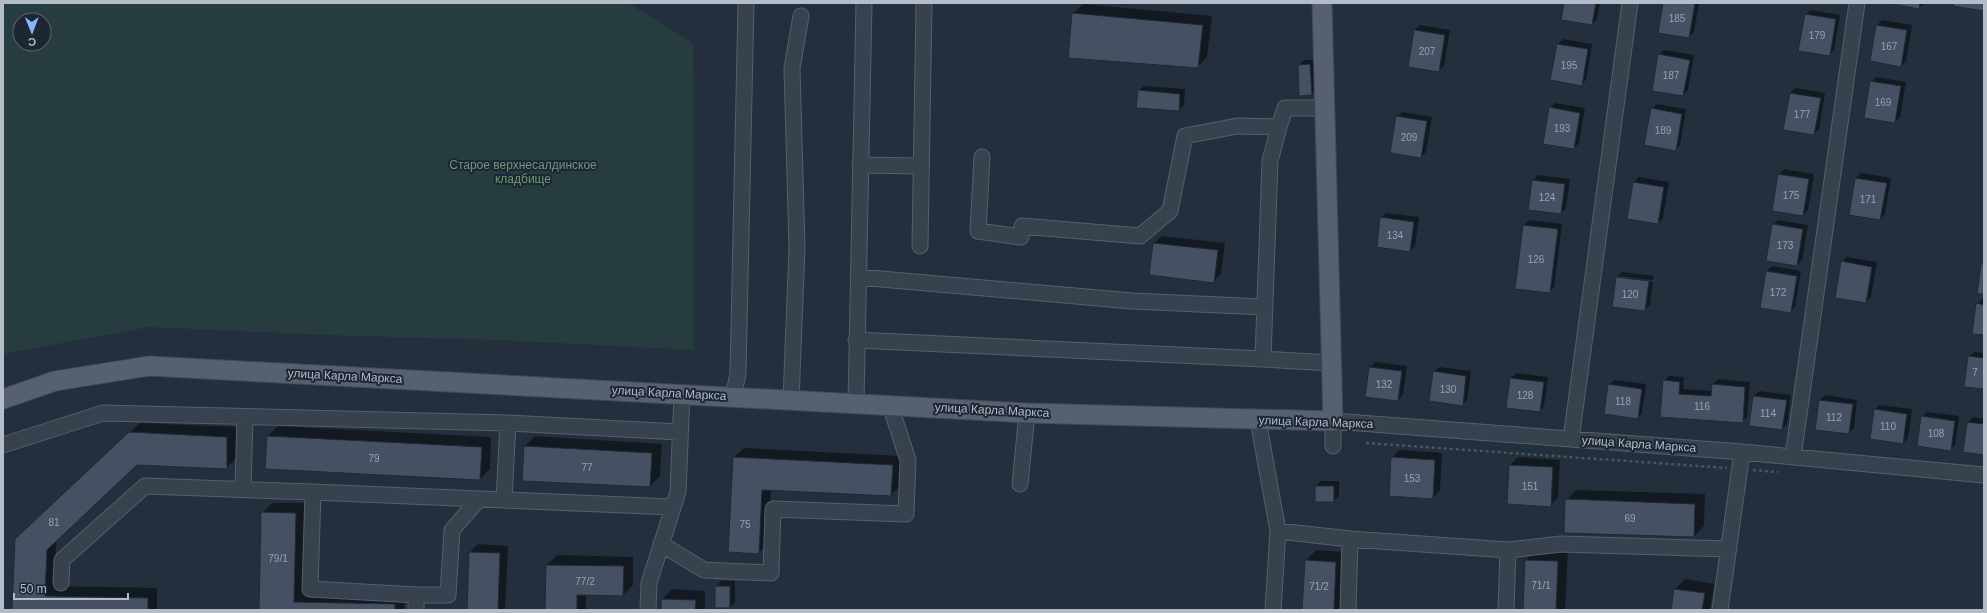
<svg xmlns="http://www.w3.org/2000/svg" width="1987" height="613" font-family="Arial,sans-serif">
	<rect width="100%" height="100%" fill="#242f3e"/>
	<!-- green -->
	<path fill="#263c3f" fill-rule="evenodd" d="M3,3H628L693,43L694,350L500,340L326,335L149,327L3,354ZM20,20H44V44H20Z"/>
	<!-- shadow -->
	<path fill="#0007" d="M1565,3H1600L1597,19L1592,24Z
		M1664,3H1699L1694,32L1689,37Z
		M1890,3H1924L1919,8Z
		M1083,4L1212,16L1207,57L1197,67L1073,14Z
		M1810,10L1840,15L1834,50L1829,55L1806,15Z
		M1882,20L1912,25L1906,61L1901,66L1871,61L1877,25Z
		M1420,25L1450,30L1444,66L1439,70L1409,66L1415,30Z
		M1563,39L1592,44L1586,80L1581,84L1552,79L1558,44Z
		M1664,50L1694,55L1688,90L1683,95L1659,55Z
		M1304,60H1315L1316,89L1311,94L1299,65Z
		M1876,77L1906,82L1900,117L1895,122L1871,82Z
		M1144,86L1185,89L1184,105L1179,110L1139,90Z
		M1795,88L1825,93L1819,129L1814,134L1790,93Z
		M1555,103L1585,108L1579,143L1574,148L1550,108Z
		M1657,104L1686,109L1680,145L1675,150L1652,109Z
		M1402,112L1432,117L1426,152L1421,157L1397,117Z
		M1784,169L1814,174L1808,210L1803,215L1779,174Z
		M1861,173L1891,178L1885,214L1880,219L1856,178Z
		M1538,175L1570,179L1566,208L1561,213L1533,180Z
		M1639,177L1669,182L1663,218L1658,223L1634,182Z
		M1386,213L1419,217L1415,246L1410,251L1381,218Z
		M1529,220L1562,224L1554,287L1549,292L1516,289L1524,225Z
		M1778,220L1808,225L1802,260L1797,265L1773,225Z
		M1162,236L1225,243L1221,274L1213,282L1154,243Z
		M1847,257L1877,262L1871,297L1866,302L1842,262Z
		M1772,266L1801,271L1795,307L1790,311L1761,307L1767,271Z
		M1622,272L1654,276L1653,280L1619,276V278L1653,282L1650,305L1645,310L1613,306L1617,277Z
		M1982,299H1984V334L1977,304Z
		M1974,352L1984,353V388L1969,357Z
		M1375,362L1407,366L1403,395L1398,400L1366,396L1370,367Z
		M1439,367L1471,371L1467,400L1462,405L1434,372Z
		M1516,373L1548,377L1544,406L1539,411L1511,378Z
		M1669,376L1684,377L1683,389L1712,391L1713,384L1718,379L1750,382L1747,417L1742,422L1661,416L1664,381Z
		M1614,380L1646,384L1642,413L1637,418L1609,385Z
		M1759,391L1791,395L1787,424L1782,429L1750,425L1754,396Z
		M1825,395L1857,400L1854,428L1849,433L1820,400Z
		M1879,405L1912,409L1908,438L1903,443L1875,410Z
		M1927,412L1959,416L1955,445L1950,450L1922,417Z
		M1973,417L1984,419V454L1968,422Z
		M140,423L236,427V458L226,468L137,464L56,539L55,586L157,588V610H13L27,529Z
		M278,426L491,437L490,469L480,479L268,436Z
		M535,436L662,444L660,476L650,486L525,446Z
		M744,448L902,456L901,485L891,495L771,489L768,543L759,553L734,457Z
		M1399,450L1442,453L1440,490L1433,498L1392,458Z
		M1518,457L1560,460L1558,498L1550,506L1508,504L1510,465Z
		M1321,481H1339V496L1334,501L1316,486Z
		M1576,490L1705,494L1704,526L1694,536L1566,500Z
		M272,503H305L303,593L405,595L404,610H260L262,513Z
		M478,544L508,546L505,610H468L470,552Z
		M1316,550L1346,552L1343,610H1303L1306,560Z
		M1536,550L1568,551L1565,610H1524L1526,560Z
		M557,555L633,557V585L623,595L586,594V610H546L547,565Z
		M1685,579L1714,584L1710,610H1672L1675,589Z
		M721,581H735V602L730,607L716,586Z
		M672,589L705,591V610H662V599Z"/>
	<!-- building -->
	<path fill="#455162" stroke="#1f2835" d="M1564,3H1596L1592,25L1561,20Z
		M1663,3H1695L1689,38L1658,33Z
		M1888,3H1920L1919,9Z
		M1954,3H1984V11L1953,6Z
		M1072,13L1203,25L1198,68L1068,58Z
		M1805,14L1836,19L1830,56L1798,51Z
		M1876,25L1907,30L1901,67L1870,61Z
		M1414,30L1445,35L1439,72L1408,67Z
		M1557,44L1588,49L1582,86L1550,80Z
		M1658,54L1690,60L1683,96L1652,91Z
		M1310,64L1312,95L1299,96L1298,65Z
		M1870,81L1901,86L1895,123L1864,118Z
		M1138,90L1180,94L1179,111L1136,108Z
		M1790,93L1821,98L1814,135L1783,130Z
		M1549,107L1580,113L1574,149L1543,144Z
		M1651,108L1682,114L1676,151L1644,145Z
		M1396,116L1427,121L1421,158L1390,153Z
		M1778,174L1809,179L1803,216L1772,211Z
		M1855,178L1887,183L1880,220L1849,215Z
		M1532,180L1565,184L1561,214L1528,210Z
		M1633,182L1664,187L1658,224L1627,219Z
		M1380,217L1414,222L1410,252L1377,247Z
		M1772,224L1803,229L1797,266L1766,261Z
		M1523,225L1558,229L1550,293L1515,289Z
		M1153,243L1218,250L1214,283L1149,275Z
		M1841,261L1872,267L1866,303L1835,298Z
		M1981,264H1984V294H1977Z
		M1766,271L1797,276L1791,313L1760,308Z
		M1616,277L1649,281L1645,311L1612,307Z
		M1976,303L1984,305V335L1972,334Z
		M1968,356L1984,358V389L1964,387Z
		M1369,367L1402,371L1398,401L1365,397Z
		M1433,371L1466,376L1463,406L1429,401Z
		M1510,378L1544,382L1540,412L1506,408Z
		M1663,380L1680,382L1679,394L1711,396L1712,384L1745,387L1743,423L1660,417Z
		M1608,384L1642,389L1638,419L1604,414Z
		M1753,396L1787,400L1782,430L1749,426Z
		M1819,400L1853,404L1849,434L1815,430Z
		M1874,409L1907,414L1903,444L1870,439Z
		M1921,416L1955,421L1951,451L1917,446Z
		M1967,422L1984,424V455L1963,452Z
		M129,432L227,437V469L137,465L47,550L45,596L148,598V610H12L15,539Z
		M267,436L482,447L480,480L265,469Z
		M524,446L652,453L650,487L522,481Z
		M733,457L893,465L891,496L762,490L759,554L728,552Z
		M1391,457L1435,460L1433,499L1389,496Z
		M1509,465L1553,467L1551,507L1507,504Z
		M1315,486H1334V502H1315Z
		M1565,499L1695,504L1694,537L1564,533Z
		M261,512L296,513L294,602L395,604V610H259Z
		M469,552L500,553L498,610H467Z
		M1305,560L1336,562L1334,610H1302Z
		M1525,560L1558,561L1556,610H1523Z
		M546,565L624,566L623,596L577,595V610H545Z
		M715,586H730V608H715Z
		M1674,589L1705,593L1702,610H1671Z
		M661,599L696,600L695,610H661Z"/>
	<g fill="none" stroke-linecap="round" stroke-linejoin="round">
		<defs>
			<path id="minor" d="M982,157L978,231L1021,237L1022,226L1140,236L1170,211L1185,136L1237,126L1279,127L1285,108H1325
				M860,165L920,166
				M920,246L924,3
				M858,277L1132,301L1264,307
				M856,340L1263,359L1270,161L1279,127
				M1263,359L1331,363
				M733,397L738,374L746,3
				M791,400L797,248L792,68L801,16
				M856,403L864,3
				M1258,420L1278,531L1273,610
				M1571,439L1630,3
				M3,445L103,413L508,423L680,432
				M1333,446V421L1742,452L1984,475
				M1793,457L1857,3
				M1020,484L1027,413
				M243,489L245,417
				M313,492L673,507
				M504,500L508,423
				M1278,531L1350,539L1508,550
				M661,544L704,570L771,573L773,509L906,514L908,460L890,405
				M61,583L62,560L145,486L313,492L310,589L416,595V610
				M416,595H448L452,530L479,499
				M648,610L649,583L678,492L682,394
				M1348,610L1350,539
				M1506,610L1508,550L1561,544L1729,549
				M1720,610L1742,452"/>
			<path id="major" d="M3,399L55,381L149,366L1027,413L1333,421L1322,3"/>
		</defs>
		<!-- minor casing -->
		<use href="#minor" stroke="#565f6c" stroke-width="17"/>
		<!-- major casing -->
		<use href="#major" stroke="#414a57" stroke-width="21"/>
		<!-- path -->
		<path stroke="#44595c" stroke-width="2.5" stroke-dasharray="3 3" stroke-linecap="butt" d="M1366,443L1727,468
			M1753,470L1778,472"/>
		<!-- minor -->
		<use href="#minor" stroke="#38414e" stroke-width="15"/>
		<!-- major -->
		<use href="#major" stroke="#56606e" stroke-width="19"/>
	</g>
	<g text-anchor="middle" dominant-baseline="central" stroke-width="4" stroke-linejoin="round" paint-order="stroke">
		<!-- number labels -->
		<g font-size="10" fill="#98a1af">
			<text x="1677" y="18">185</text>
			<text x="1817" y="35">179</text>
			<text x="1889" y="46">167</text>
			<text x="1427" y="51">207</text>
			<text x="1569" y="65">195</text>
			<text x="1671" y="75">187</text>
			<text x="1883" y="102">169</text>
			<text x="1802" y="114">177</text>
			<text x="1562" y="128">193</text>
			<text x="1663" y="130">189</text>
			<text x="1409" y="137">209</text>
			<text x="1791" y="195">175</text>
			<text x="1547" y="197">124</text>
			<text x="1868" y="199">171</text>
			<text x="1395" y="235">134</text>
			<text x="1785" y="245">173</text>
			<text x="1536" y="259">126</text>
			<text x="1778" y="292">172</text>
			<text x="1630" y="294">120</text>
			<text x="1975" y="372">7</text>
			<text x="1384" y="384">132</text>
			<text x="1448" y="389">130</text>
			<text x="1525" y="395">128</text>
			<text x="1623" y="401">118</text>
			<text x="1702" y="406">116</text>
			<text x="1768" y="413">114</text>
			<text x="1834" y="417">112</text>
			<text x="1888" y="426">110</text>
			<text x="1936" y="433">108</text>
			<text x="374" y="458">79</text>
			<text x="587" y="467">77</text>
			<text x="1412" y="478">153</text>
			<text x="1530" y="486">151</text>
			<text x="1630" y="518">69</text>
			<text x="54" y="522">81</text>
			<text x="745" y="524">75</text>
			<text x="278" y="558">79/1</text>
			<text x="585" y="581">77/2</text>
			<text x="1541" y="585">71/1</text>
			<text x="1319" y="586">71/2</text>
		</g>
		<!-- park labels -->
		<g font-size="12" fill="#6b9a76" stroke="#1d2633">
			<text x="523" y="165">Старое верхнесалдинское<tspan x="523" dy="14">кладбище</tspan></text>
		</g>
		<!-- street labels -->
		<g font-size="12" fill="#b4bcc9" stroke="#1d2633">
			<text transform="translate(345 376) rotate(3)">улица Карла Маркса</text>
			<text transform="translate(669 393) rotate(3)">улица Карла Маркса</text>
			<text transform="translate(992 410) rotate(3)">улица Карла Маркса</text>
			<text transform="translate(1316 422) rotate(2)">улица Карла Маркса</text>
			<text transform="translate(1639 444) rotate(4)">улица Карла Маркса</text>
		</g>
	</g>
	<!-- border -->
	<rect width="1987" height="613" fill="none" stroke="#b4bcc9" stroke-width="8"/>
	<!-- north arrow -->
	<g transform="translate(32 32) rotate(179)"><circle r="19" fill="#1d2633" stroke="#59626f"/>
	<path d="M0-3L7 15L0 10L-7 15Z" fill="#8ab4f8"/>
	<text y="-6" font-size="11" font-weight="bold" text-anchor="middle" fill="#b4bcc9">С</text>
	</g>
	<!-- scale -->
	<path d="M14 593v6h114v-6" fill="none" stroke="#b4bcc9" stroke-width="2"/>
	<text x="20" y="593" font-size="12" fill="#b4bcc9" stroke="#1d2633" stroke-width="3" paint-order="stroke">50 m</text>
</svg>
